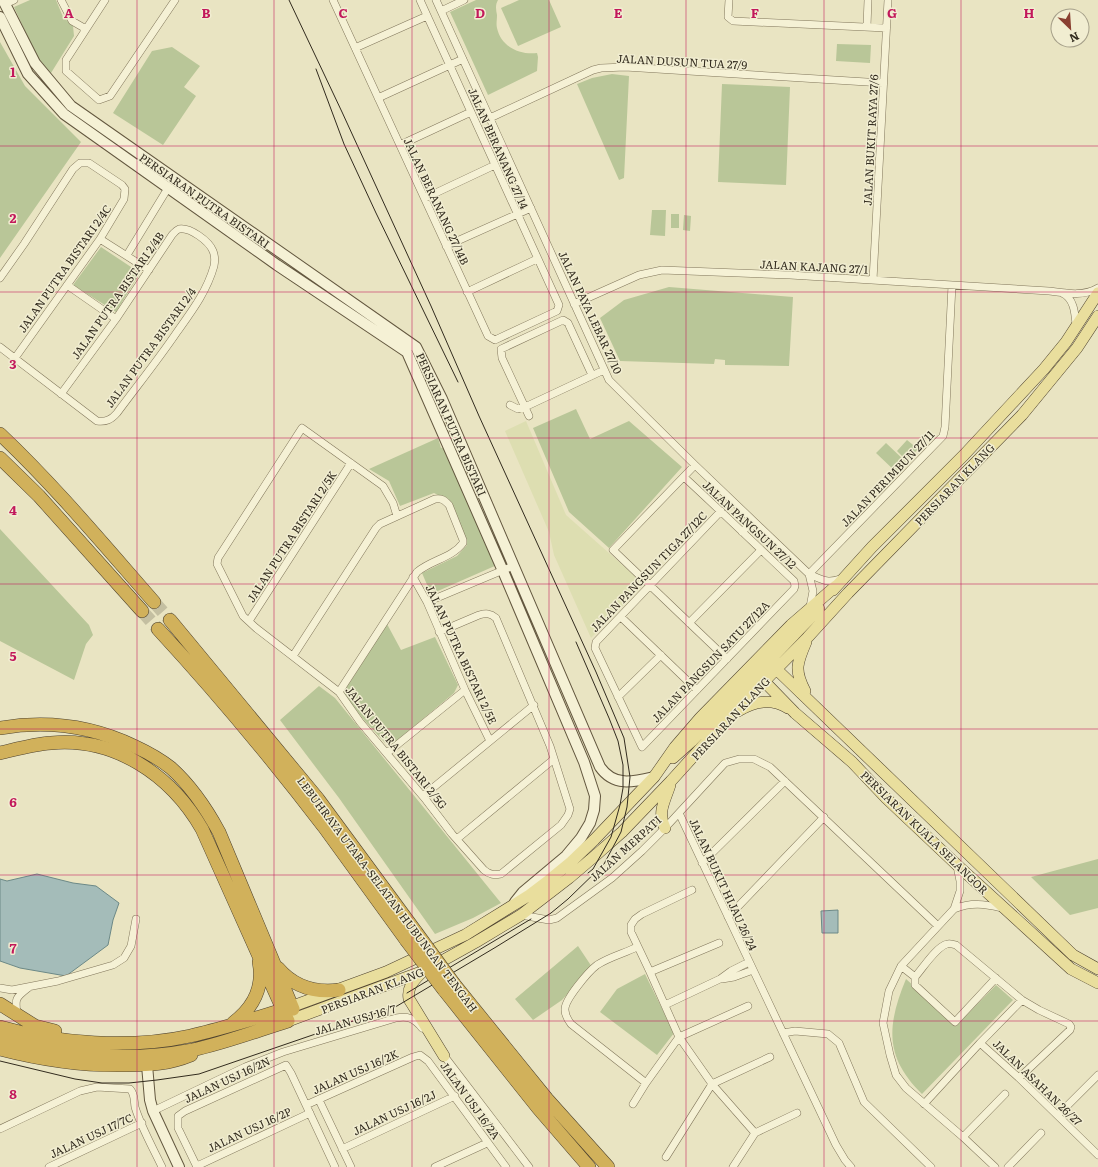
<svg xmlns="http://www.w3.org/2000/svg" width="1098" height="1167" font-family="Literata,serif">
	<rect width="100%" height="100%" fill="#e9e4c2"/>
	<!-- farmland -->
	<path fill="#dddeb1" d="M526,421L566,515L644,584L591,638L554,555L549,532L505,431Z"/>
	<!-- green -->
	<path fill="#b9c698" d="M30,0H56L63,17L73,26L74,36L51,73L38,59L14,7Z
		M476,0H498C495,5 496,10 497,15C497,20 496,24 497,28C501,47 520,55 537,53L538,57L537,71L488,95L450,12Z
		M519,0H549L561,27L518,46L501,8Z
		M0,42L25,86L81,142L0,258Z
		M837,44L871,45L870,63L836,61Z
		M172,47L200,66L184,87L196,96L163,145L113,113L152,51Z
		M612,74L629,76L624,178L619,180L577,84L592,78Z
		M722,84L790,87L786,185L718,182Z
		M652,210H666L665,236L650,235Z
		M671,214H679V228H671Z
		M684,215L691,216L690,231L683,230Z
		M101,247L140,273L116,312L73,285Z
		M669,287L793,297L789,366L725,365V360L715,359L714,364L620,361L600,318L624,300Z
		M576,409L590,439L629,421L682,467L609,548L569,512L533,428Z
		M438,438L441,448L445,447L497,565L431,594L422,573L457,556L467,545L450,501L434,493L400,506L389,481L369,469Z
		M907,440L918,449L907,461L897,451Z
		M886,443L906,462L896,472L876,453Z
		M0,529L89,625L93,635L86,644L74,680L0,641Z
		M387,624L401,650L435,637L458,685L454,693L394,743H385L364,720L343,693Z
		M319,686L335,698L501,903L473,918L435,934L339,798L280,720Z
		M1098,859V908L1070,915L1031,877Z
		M578,946L592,967L562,1000L533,1020L515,999Z
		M645,974L674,1033L657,1055L600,1012L617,989Z
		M906,979L957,1025L996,985L1013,1000L922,1094C884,1057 887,1025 906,979Z"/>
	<!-- water -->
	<path fill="#a4bcb9" stroke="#6c8987" d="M37,874L73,883L96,886L119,903L113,920L108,945L66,976L20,968L0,961V879L7,881Z
		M838,910V933H822L821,911Z"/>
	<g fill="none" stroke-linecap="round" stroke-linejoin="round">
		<!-- highway-tunnel -->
		<path stroke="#c4bfa1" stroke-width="13" stroke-dasharray="13 6" stroke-linecap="butt" d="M154,602L170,620
			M142,611L158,629"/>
		<defs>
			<path id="street" d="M61,0L72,21L86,29
				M105,0L66,60V71L99,100L110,96L175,0
				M333,0L488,336L495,340L557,311L559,305L420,0
				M436,0L609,380L695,465L809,574C822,580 828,584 843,578
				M729,0L728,17L733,21L886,28
				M5,4L14,0
				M441,11L464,0
				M867,26L868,0
				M355,48L427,16
				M378,98L463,59
				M490,118L593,70L601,68L625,67L883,83
				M400,145L471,112
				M425,198L495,165
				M100,239L149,270
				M446,246L531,208
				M127,255L168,188
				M0,278L24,244L73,169L80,163H89L122,185L125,189L124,199L100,239L15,358
				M873,280L888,0
				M67,285L116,319
				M467,292L537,259
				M1062,293C1074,298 1075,313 1076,325
				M574,304L639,275L662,270L790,275L1049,291C1065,293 1083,297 1098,288
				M0,347L97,421C106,422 111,420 117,413C137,386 158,360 177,332C192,311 207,291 214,266C215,261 215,256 213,251C209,241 190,227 179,229C176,230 174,233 172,235L116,319L61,394
				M510,405L518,409L525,407L604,370
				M529,416L502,358L501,349L563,320L568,323L592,375
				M695,465L613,550L727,659
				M684,477C721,511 757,546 794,581L795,586L794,589L642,747L595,648L596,642L721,511
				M397,516L393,503L383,486L302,428L218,558L217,564L243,616L256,628L339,692L360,722L426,800L452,834L484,870C490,875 494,875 501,874L561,825L568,815L570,809L550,746L496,618C490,613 486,613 479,615L439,632
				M742,532L753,521
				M809,574L943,436L945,427L952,285
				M809,574L813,591L810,607
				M413,577L427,602L465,690L490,741
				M427,602L513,566
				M621,617L697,690
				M249,621L351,463
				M689,623L761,550
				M293,656L376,528L380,524L435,499C442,498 444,500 449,505L463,540V543C452,558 431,560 417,572L339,692
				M618,697L661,655
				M387,753L465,690
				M423,796L534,705
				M679,813L836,1145L845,1160L851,1167
				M457,839L554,759
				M702,863L785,781
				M957,866L960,881V891L954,909L901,966L889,991L883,1023L890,1055L896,1075L906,1088L963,1137L995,1167
				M692,890L642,914L635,919L631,925V932L650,972L679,1037L712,1084L755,1133
				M954,909C972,902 984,904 1002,908
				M521,915L549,920L557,918L612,878L642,851L665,828L725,763L739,759H754L770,767L938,926
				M728,917L824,817
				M637,947C625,953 609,957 597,965C589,971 564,1000 565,1010C565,1016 568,1020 571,1024L646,1083
				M901,966L915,977
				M650,972L719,943
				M915,977C923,968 936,947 947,944C950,943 953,944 956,945L1022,1000L1039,1010L1069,1024L1071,1027L1070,1030L1019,1078
				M915,977V985L955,1022L996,978
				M722,979L734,977L753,970
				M0,988L12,990L58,981L113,965L124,958L131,946L136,919
				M665,1005L720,979L731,971L749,962
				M17,1014C15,999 15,998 28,988
				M783,1033L795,1031L828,1034L839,1043L864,1102L931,1167
				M980,1043L1019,1078L1098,1155
				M442,1053L529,1167
				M319,1100L351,1167
				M633,1104L646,1083L679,1037L748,1006
				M924,1104L980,1043L1022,1000
				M306,1105L413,1057L420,1055L428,1061L506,1167
				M153,1111L245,1067L283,1052L396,1018C408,1016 414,1018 422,1028
				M1058,1115L1098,1075
				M0,1129L80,1091L97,1087L130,1089C135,1094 134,1101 135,1107C141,1127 153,1148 162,1167
				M963,1137L1005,1094
				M342,1149L455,1096
				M666,1157L712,1084L770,1057
				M197,1166L310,1113
				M49,1167L142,1123
				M197,1167L178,1128V1116L185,1111L286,1065L291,1073L335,1167
				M435,1167L487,1143
				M733,1167L755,1133L797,1113
				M1008,1167L1041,1133"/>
			<path id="secondary" d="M3,0L35,63L71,106L416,347L442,399L600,767C614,787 633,782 654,777
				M0,17L28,74L64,114L277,265L407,352L503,571L584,762L595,796L594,810L590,823L581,838L566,856L523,892L515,902
				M147,1065L150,1100L153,1111L179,1167"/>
			<path id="primary" d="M833,590L872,547L964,455L1044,369L1066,342L1098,293
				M772,665L1073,955L1098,969
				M760,677L795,713L852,762L886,798L956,864L1071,969L1098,983
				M805,691C794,670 797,663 806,642
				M738,711C755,701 771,698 788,708
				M673,758L692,741L819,609
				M665,828C657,812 665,801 670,785
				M420,974C413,981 407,988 409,999L444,1056
				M285,1009L386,972L465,935L528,896L549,880L571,862L594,840L654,777L675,747L700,718L791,625L836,586
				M288,1021L424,971L476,942L521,915L569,878L596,855L622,832L671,781L728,718L808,637L848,593L1022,415L1077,348L1098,316"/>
			<path id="highway" d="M0,434C55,486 104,545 154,602
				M0,458L39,496L142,611
				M170,620L318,799L416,932
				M158,629C216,692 272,759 324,827C352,865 379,903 406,940
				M0,728C46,720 92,726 134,746C147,752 160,759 171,768C191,786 206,808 219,832L293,1009
				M0,753C17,749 34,744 51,743C115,737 171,775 202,829L288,1021C256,1031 225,1043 192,1050C129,1062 62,1056 0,1039
				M278,968C294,987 315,993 339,990
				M454,984L547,1099L608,1167
				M444,990L538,1108L589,1167
				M0,1004L35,1026L55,1031
				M233,1023C253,1008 264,987 259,962
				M0,1027C58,1044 130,1049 190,1036C221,1029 252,1019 283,1010
				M0,1049C42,1060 84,1066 127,1065C150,1065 169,1064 191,1055"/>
		</defs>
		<!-- street casing -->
		<use href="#street" stroke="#81765b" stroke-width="8"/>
		<!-- secondary casing -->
		<use href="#secondary" stroke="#63573f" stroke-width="12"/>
		<!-- primary casing -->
		<use href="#primary" stroke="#4f432f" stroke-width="12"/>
		<!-- highway casing -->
		<use href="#highway" stroke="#4f432f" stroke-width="14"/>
		<!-- street -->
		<use href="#street" stroke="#f5f1d5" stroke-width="7"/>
		<!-- secondary -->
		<use href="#secondary" stroke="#f5f1d5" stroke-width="10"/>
		<!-- primary -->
		<use href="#primary" stroke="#e9de9d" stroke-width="11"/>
		<!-- highway -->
		<use href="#highway" stroke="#d1b15b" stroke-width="13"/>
		<!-- tram -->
		<path stroke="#322b1e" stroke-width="1" d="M316,69L344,144L376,213L458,382
			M576,642L609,718L618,741L623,765V788L620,805L611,837L593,869L588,873
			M407,993L531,919
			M0,1061L75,1079L102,1083H129L157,1080L199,1074L397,1006L496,947L551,913L568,899L604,864L621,832L627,807L630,777L624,738L596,672L479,416L431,306L342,112L289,0"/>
		<defs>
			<path id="highway-bridge" d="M416,932L454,984
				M406,940L444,990"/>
		</defs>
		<!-- highway-bridge casing -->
		<use href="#highway-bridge" stroke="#4f432f" stroke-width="14" stroke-linecap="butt"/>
		<!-- highway-bridge -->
		<use href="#highway-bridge" stroke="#d1b15b" stroke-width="13"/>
	</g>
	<!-- grid -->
	<path fill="none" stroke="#c2185b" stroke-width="1" stroke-opacity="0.55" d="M137,0V1167M274,0V1167M412,0V1167M549,0V1167M686,0V1167M824,0V1167M961,0V1167M0,146H1098M0,292H1098M0,438H1098M0,584H1098M0,729H1098M0,875H1098M0,1021H1098"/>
	<g text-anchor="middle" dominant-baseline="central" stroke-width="3" stroke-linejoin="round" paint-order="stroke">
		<!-- street labels -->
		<g font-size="11" fill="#322b1e" stroke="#f1edd1">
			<text transform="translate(682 61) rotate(3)">JALAN DUSUN TUA 27/9</text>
			<text transform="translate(870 140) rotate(-87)">JALAN BUKIT RAYA 27/6</text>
			<text transform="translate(499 148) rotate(66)">JALAN BERANANG 27/14</text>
			<text transform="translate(205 200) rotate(35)">PERSIARAN PUTRA BISTARI</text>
			<text transform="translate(437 201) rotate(65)">JALAN BERANANG 27/14B</text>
			<text transform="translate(814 266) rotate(3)">JALAN KAJANG 27/1</text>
			<text transform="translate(64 268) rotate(-55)">JALAN PUTRA BISTARI 2/4C</text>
			<text transform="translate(117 295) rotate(-55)">JALAN PUTRA BISTARI 2/4B</text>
			<text transform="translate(591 312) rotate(65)">JALAN PAYA LEBAR 27/10</text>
			<text transform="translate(150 347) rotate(-54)">JALAN PUTRA BISTARI 2/4</text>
			<text transform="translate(452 424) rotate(66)">PERSIARAN PUTRA BISTARI</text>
			<text transform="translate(887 478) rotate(-46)">JALAN PERIMBUN 27/11</text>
			<text transform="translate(954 484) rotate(-46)">PERSIARAN KLANG</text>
			<text transform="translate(750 524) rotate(43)">JALAN PANGSUN 27/12</text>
			<text transform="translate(291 536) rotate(-57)">JALAN PUTRA BISTARI 2/5K</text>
			<text transform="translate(648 571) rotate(-46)">JALAN PANGSUN TIGA 27/12C</text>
			<text transform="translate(462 654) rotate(65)">JALAN PUTRA BISTARI 2/5E</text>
			<text transform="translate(710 661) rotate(-46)">JALAN PANGSUN SATU 27/12A</text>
			<text transform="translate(730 718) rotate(-47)">PERSIARAN KLANG</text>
			<text transform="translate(397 747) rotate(51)">JALAN PUTRA BISTARI 2/5G</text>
			<text transform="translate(925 832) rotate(44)">PERSIARAN KUALA SELANGOR</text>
			<text transform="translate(625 848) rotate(-42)">JALAN MERPATI</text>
			<text transform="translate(724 884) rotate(65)">JALAN BUKIT HIJAU 26/24</text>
			<text transform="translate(388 894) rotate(53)">LEBUHRAYA UTARA–SELATAN HUBUNGAN TENGAH</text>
			<text transform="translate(372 990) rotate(-21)">PERSIARAN KLANG</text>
			<text transform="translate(355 1019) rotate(-16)">JALAN USJ 16/7</text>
			<text transform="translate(355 1071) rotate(-24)">JALAN USJ 16/2K</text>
			<text transform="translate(227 1079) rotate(-25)">JALAN USJ 16/2N</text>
			<text transform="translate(1038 1082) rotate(44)">JALAN ASAHAN 26/27</text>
			<text transform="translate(471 1100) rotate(54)">JALAN USJ 16/2A</text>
			<text transform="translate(394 1112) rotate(-25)">JALAN USJ 16/2J</text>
			<text transform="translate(249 1129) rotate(-25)">JALAN USJ 16/2P</text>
			<text transform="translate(91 1135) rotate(-25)">JALAN USJ 17/7C</text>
		</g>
	</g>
	<g font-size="13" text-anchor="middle" font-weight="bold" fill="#c2185b" stroke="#f1edd1" stroke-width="3" stroke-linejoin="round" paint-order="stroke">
		<text x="69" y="18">A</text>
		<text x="206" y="18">B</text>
		<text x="343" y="18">C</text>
		<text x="480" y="18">D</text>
		<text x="618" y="18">E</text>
		<text x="755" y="18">F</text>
		<text x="892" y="18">G</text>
		<text x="1029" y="18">H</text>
		<text x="13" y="77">1</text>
		<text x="13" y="223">2</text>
		<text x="13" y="369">3</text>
		<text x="13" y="515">4</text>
		<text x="13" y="661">5</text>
		<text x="13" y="807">6</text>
		<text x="13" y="953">7</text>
		<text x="13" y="1099">8</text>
	</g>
	<!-- north arrow -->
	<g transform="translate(1070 28) rotate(155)"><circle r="19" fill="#f1edd1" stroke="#a59f89"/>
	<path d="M0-3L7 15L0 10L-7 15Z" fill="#8a4031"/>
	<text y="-6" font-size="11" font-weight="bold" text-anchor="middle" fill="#322b1e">N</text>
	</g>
</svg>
